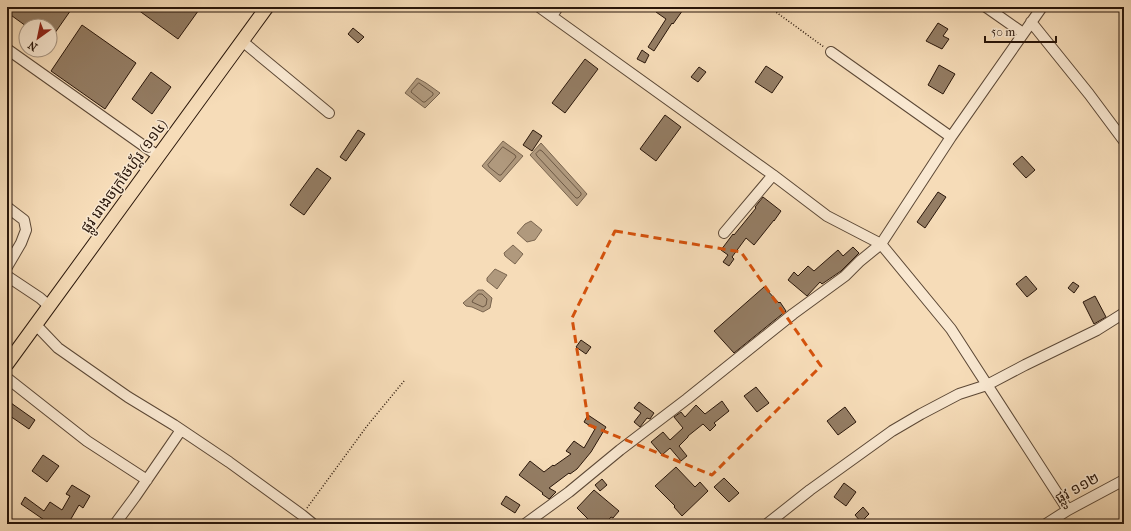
<svg xmlns="http://www.w3.org/2000/svg" width="1131" height="531" font-family="'IM FELL French Canon','Noto Sans Khmer',serif">
	<rect width="100%" height="100%" fill="#f6dcb8"/>
	<filter id="stains"><feTurbulence type="fractalNoise" baseFrequency=".005" numOctaves="4"/><feColorMatrix values="0 0 0 0 .2 0 0 0 0 .09 0 0 0 0 .02 0 0 0 .5 -.17"/></filter>
	<radialGradient id="worn" r=".72"><stop offset=".6" stop-color="#630" stop-opacity="0"/><stop offset="1" stop-color="#630" stop-opacity=".3"/></radialGradient>
	<!-- water -->
	<path fill="#b0997d" stroke="#7a654f" d="M417,78L426,83L440,93L425,108L405,93Z
		M503,141L523,156L500,182L482,166Z
		M541,143L587,194L577,206L530,155Z
		M531,221L542,230L535,240L527,242L517,233L525,224Z
		M513,245L523,254L515,264L505,256L504,253Z
		M495,269L507,275L497,289L487,281V278Z
		M478,290H483L492,298L490,308L483,312L472,307L466,306L463,303Z"/>
	<g fill="none" stroke-linecap="round" stroke-linejoin="round">
		<!-- shore -->
		<path stroke="#6c5844" stroke-width="1" d="M419,83L433,93V95L425,102H423L411,92L412,90Z
			M503,147L515,155L516,157L501,175H499L489,167L488,165Z
			M540,150L542,151L581,193V195L578,198H576L537,156L536,154Z
			M479,294H482L487,299L486,305L483,307L472,302L473,300Z"/>
	</g>
	<!-- building -->
	<path fill="#947d64" stroke="#29160a" d="M12,7H73L50,40V26H26L8,13Z
		M134,7H201L178,39Z
		M660,7H685L673,24L672,23L654,51L648,47L666,19L656,12Z
		M938,23L948,29L943,36L949,39L942,49L926,41Z
		M82,25L136,63L105,109L51,71Z
		M353,28L364,37L358,43L348,34Z
		M642,50L649,55L645,63L637,59Z
		M585,59L598,69L565,113L552,103Z
		M939,65L955,74L943,94L928,85Z
		M766,66L783,77L772,93L755,82Z
		M699,67L706,72L698,82L691,77Z
		M151,72L171,87L152,114L132,99Z
		M665,115L681,127L656,161L640,149Z
		M358,130L365,134L346,161L340,157Z
		M533,130L542,136L532,151L523,145Z
		M1022,156L1035,170L1026,178L1013,164Z
		M317,168L331,178L304,215L290,205Z
		M938,192L946,197L925,228L917,222Z
		M763,197L781,211L774,221V220L754,245L746,238L732,257L734,259L729,266L723,262L728,255L721,250L733,234L734,235L756,208L755,207Z
		M853,247L859,253L841,271L822,284L820,282L807,296L788,280L794,272L798,276L808,266L814,271L838,250L843,256Z
		M1026,276L1037,289L1027,297L1016,284Z
		M1073,282L1079,286L1074,293L1068,288Z
		M764,287L779,303L780,302L786,311L734,353L714,331Z
		M1095,296L1106,317L1094,324L1083,302Z
		M581,340L591,347L586,354L576,347Z
		M756,387L769,403L757,412L744,396Z
		M722,401L729,411L714,423L716,425L710,431L703,424L688,436V437L679,446L687,456L681,461L670,448L662,455L651,442L663,432L670,440L683,428L674,417L681,412L685,417L696,405L705,414Z
		M639,402L654,413L650,419L647,418L640,427L634,422L641,413L634,408Z
		M11,403L35,420L29,429L7,414V408Z
		M845,407L856,422L838,435L827,421Z
		M588,415L606,427L591,452L577,469L570,474L569,473L549,488L556,492L549,499L542,494L543,493L519,475L530,461L544,472L553,465L554,466L571,454L566,451L574,441L584,448L595,429L584,422Z
		M43,455L59,466L47,482L32,471Z
		M676,467L695,487L700,482L708,491L682,516L674,507L675,506L655,486Z
		M724,478L739,493L729,502L714,487Z
		M602,479L607,485L600,491L595,485Z
		M844,483L856,492L846,506L834,497Z
		M72,485L90,496L83,508L79,505L68,524H50L21,504L25,497L44,511L50,502L62,510L70,496L66,494Z
		M594,490L619,511L613,518L611,517L605,524H593L577,508Z
		M506,496L520,505L515,513L501,504Z
		M863,507L869,514L861,522L855,515Z"/>
	<g fill="none" stroke-linecap="round" stroke-linejoin="round">
		<defs>
			<path id="minor" d="M539,7L773,175L827,216L881,244L951,329L1068,510
				M986,7L1023,33
				M552,16L558,7
				M1031,22L1089,94L1124,141
				M242,41L329,113
				M7,49L158,156
				M831,52L951,137
				M7,207L24,220L26,230L21,243L7,267
				M724,233L773,175
				M7,276L40,298L49,306
				M36,325L58,348L128,397L174,425L229,462L302,515L313,524
				M7,378L87,441L147,480
				M115,524L135,497L181,430
				M525,524L569,492L620,450L687,399L793,314L845,276L860,261L881,244L951,137L1042,7
				M767,524L810,490L892,431L921,414L959,394L987,385L1025,365L1097,330L1124,313
				M1046,524L1068,510L1124,480"/>
			<path id="major" d="M7,364L267,7"/>
		</defs>
		<!-- minor casing -->
		<use href="#minor" stroke="#5c4836" stroke-width="12"/>
		<!-- major casing -->
		<use href="#major" stroke="#29160a" stroke-width="15"/>
		<!-- path -->
		<path stroke="#29160a" stroke-width="1.5" stroke-dasharray="1 2" stroke-linecap="butt" d="M769,7L824,47
			M307,508L367,426L404,381"/>
		<!-- minor -->
		<use href="#minor" stroke="#f9e8d1" stroke-width="10"/>
		<!-- major -->
		<use href="#major" stroke="#f6dcb8" stroke-width="13"/>
	</g>
	<!-- marked area -->
	<path fill="none" stroke="#d5520c" stroke-width="3" stroke-dasharray="8 5" stroke-linejoin="round" d="M615,231L741,252L821,366L712,475L589,425L572,318Z"/>
	<g text-anchor="middle" dominant-baseline="central" stroke-width="3" stroke-linejoin="round" paint-order="stroke">
		<!-- street labels -->
		<g font-size="15" fill="#29160a" stroke="#f9e8d1">
			<text transform="translate(124 176) rotate(-54)">ផ្លូវ រោងចក្រថៃហ្គ័រ (១១៤)</text>
			<text transform="translate(1077 488) rotate(-29)">ផ្លូវ ១១២</text>
		</g>
	</g>
	<!-- margin -->
	<rect width="1131" height="531" fill="none" stroke="#f6dcb8" stroke-width="24"/>
	<rect x="8" y="8" width="1115" height="515" fill="none" stroke="#29160a" stroke-width="2"/>
	<rect x="12" y="12" width="1107" height="507" fill="none" stroke="#29160a"/>
	<!-- north arrow -->
	<g transform="translate(38 38) rotate(213)"><circle r="19" fill="#f9e8d1" stroke="#a69481"/>
	<path d="M0-3L7 15L0 10L-7 15Z" fill="#8f2418"/>
	<text y="-6" font-size="11" font-weight="bold" text-anchor="middle" fill="#29160a">N</text>
	</g>
	<!-- scale -->
	<path d="M985 36v6h71v-6" fill="none" stroke="#29160a" stroke-width="2"/>
	<text x="991" y="36" font-size="12" fill="#29160a" stroke="#f9e8d1" stroke-width="3" paint-order="stroke">50 m</text>
	<rect width="100%" height="100%" filter="url(#stains)"/>
	<rect width="100%" height="100%" fill="url(#worn)"/>
</svg>
